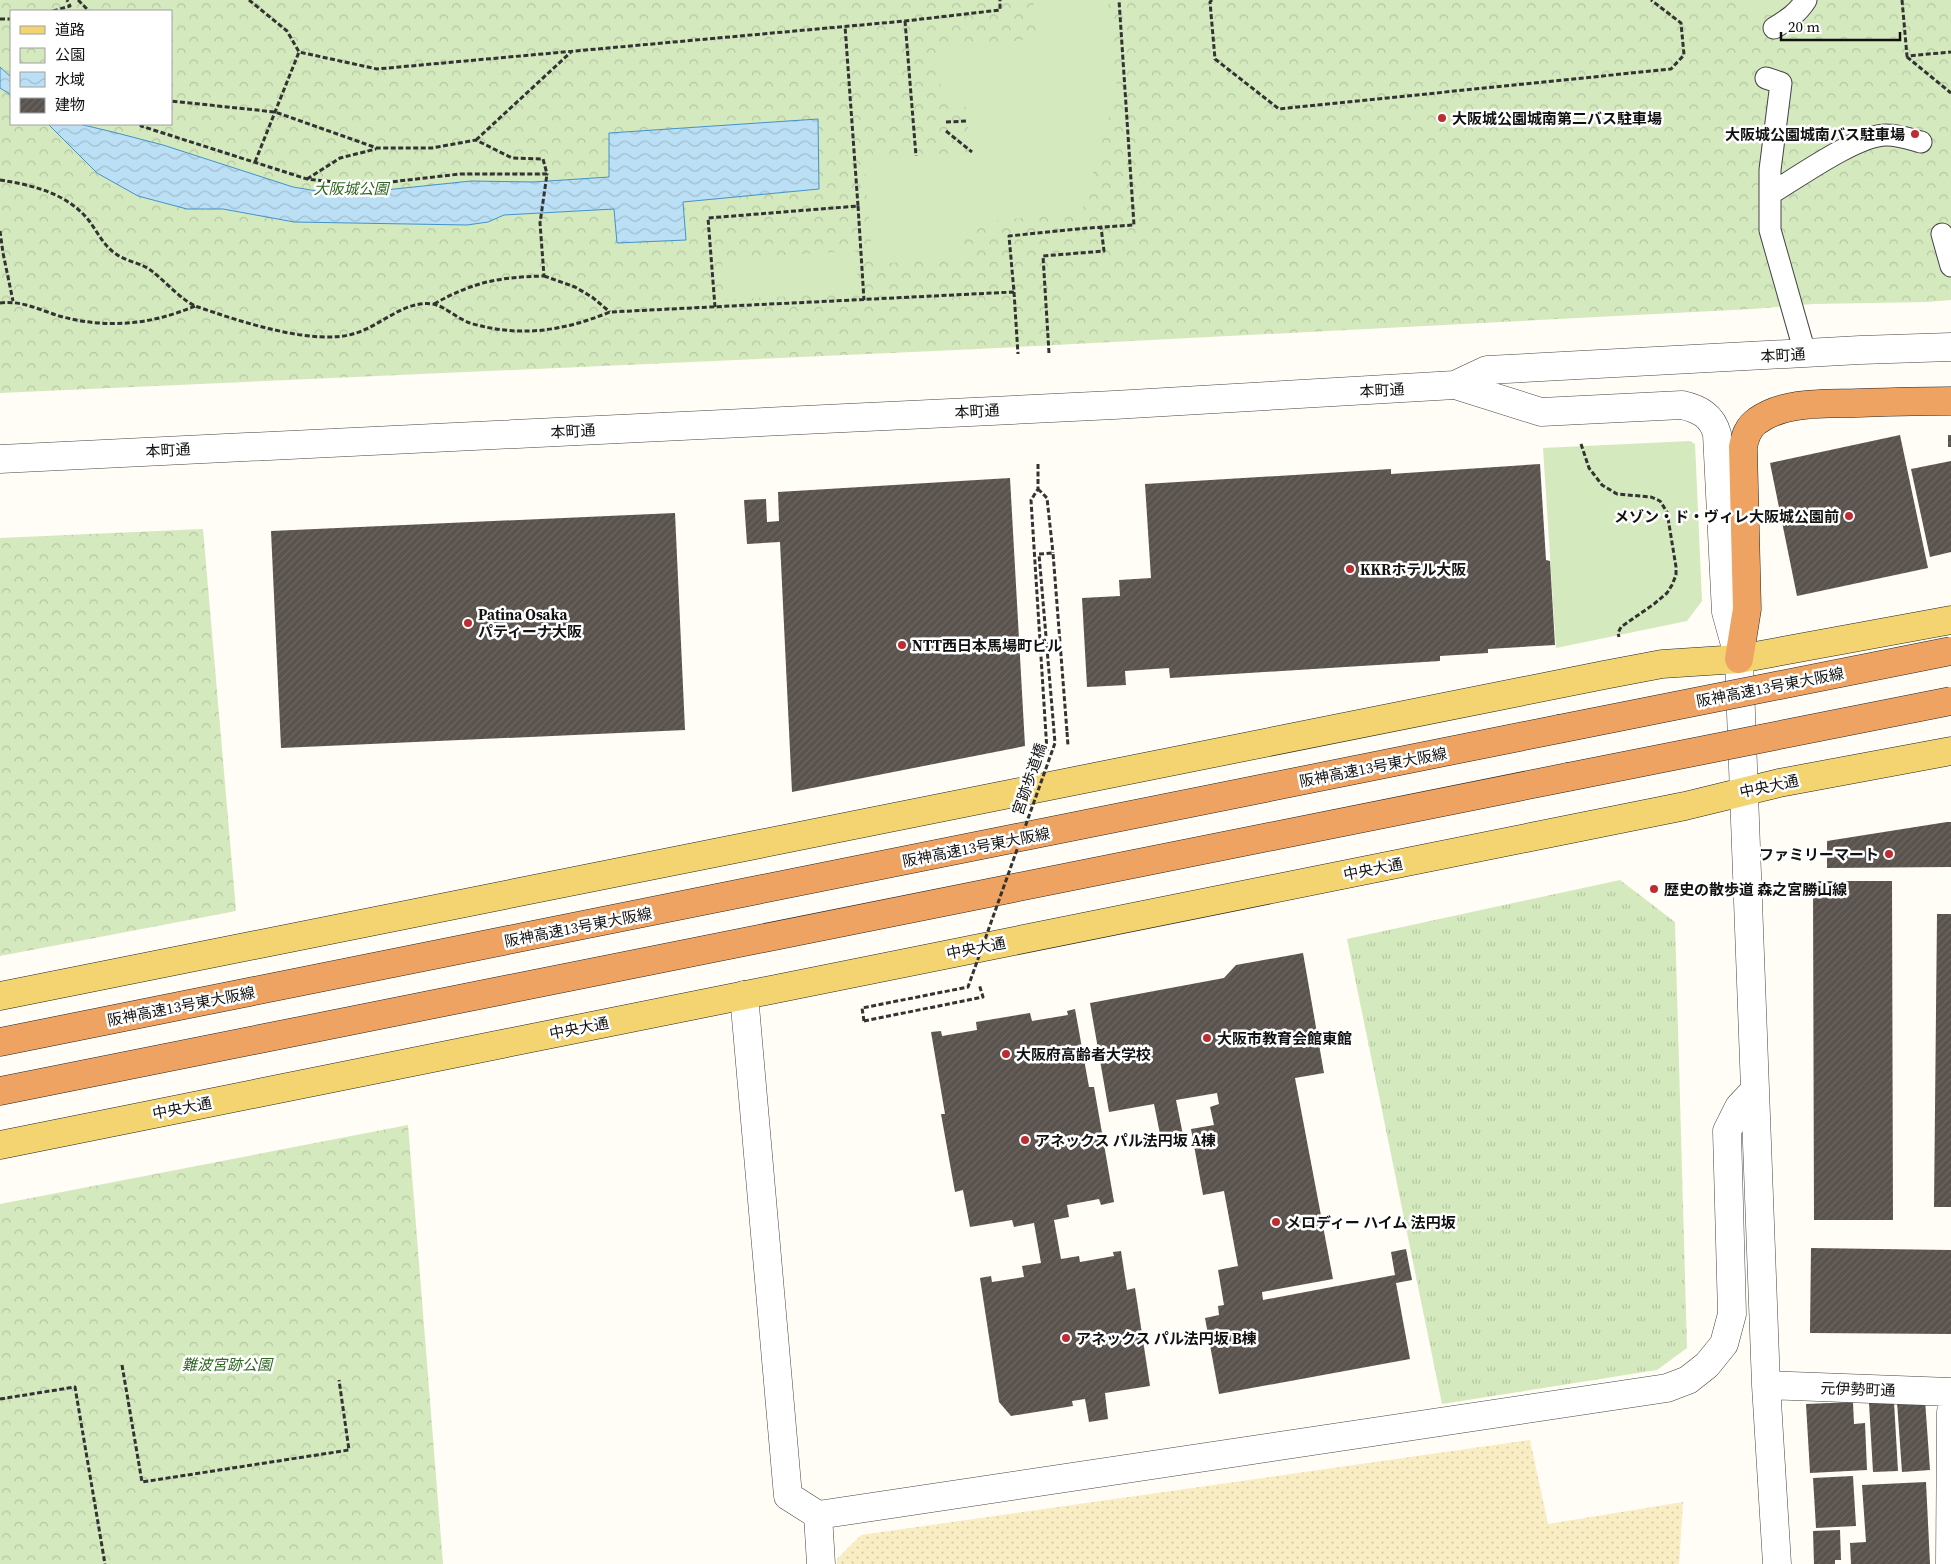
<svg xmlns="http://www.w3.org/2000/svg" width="1951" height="1564" font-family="'Source Serif 4','Noto Sans JP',serif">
	<defs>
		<pattern id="grass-tufts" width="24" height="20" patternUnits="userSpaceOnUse" patternTransform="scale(1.25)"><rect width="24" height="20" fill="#d4e9be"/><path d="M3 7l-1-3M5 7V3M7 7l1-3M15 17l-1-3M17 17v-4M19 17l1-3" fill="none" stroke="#b5c7a2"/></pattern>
		<pattern id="sand-dots" width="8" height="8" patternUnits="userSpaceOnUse" patternTransform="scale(1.25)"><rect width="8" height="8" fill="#f9edc3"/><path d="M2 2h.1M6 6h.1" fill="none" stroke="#d4caa6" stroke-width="1.8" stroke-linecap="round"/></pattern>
		<pattern id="park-crowns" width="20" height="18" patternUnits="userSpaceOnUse" patternTransform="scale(1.25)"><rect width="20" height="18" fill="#d4e9be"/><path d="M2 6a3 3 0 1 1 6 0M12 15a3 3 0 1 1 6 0" fill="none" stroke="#b5c7a2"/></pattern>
		<pattern id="water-waves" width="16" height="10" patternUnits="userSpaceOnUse" patternTransform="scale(1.25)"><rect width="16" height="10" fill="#bbdff4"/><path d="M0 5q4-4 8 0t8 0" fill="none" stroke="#a0bed0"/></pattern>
		<pattern id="building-hatch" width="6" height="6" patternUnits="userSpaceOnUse" patternTransform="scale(1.25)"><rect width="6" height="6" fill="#59524d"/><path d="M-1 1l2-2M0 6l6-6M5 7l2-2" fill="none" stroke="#6c6662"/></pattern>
	</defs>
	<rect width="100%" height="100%" fill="#fffdf5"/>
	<!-- grass -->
	<path fill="url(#grass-tufts)" d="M1620,880L1675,922L1687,1348L1657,1370L1442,1404L1347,939Z"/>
	<!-- sand -->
	<path fill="url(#sand-dots)" d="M1530,1440L1548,1524L1683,1502L1679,1564H837V1559L861,1535Z"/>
	<!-- park -->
	<path fill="url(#park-crowns)" fill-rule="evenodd" d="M0,0H1951V300L1927,302L1813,304L1752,309L978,349L0,393ZM11,11H171V124H11Z
		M203,529L236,911L0,956V538Z
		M408,1125L443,1564H0V1204Z"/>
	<!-- garden -->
	<path fill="#d4e9be" d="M1033,0H1108L1117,90L1082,211L960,225L963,255L873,265L864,160L971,152L965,103H943L936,48L1037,39Z
		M1750,0H1789L1793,4C1776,15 1771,20 1752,8Z
		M856,251L858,292L724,300L722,259Z
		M1690,441L1695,444L1702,601L1687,621L1556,648L1543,448Z"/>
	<!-- water -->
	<path fill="url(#water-waves)" stroke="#4493c9" d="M0,67L11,77V95L0,88Z
		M818,119L819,189L683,202L686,240L617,243L614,209L504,215L488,222L467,225L294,222L223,209H187L138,196L97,173L48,124H79L113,132L163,145L293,187L317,191L366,192L471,181L533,182L609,177V133Z"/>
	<!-- building -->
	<path fill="url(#building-hatch)" d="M1900,435L1928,568L1797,596L1770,463Z
		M1948,435H1951V447H1948Z
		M1951,461V552L1930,557L1911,469Z
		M1540,464L1546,560L1550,561L1555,645L1488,649V653L1440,656V661L1170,678L1169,668L1125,671L1126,685L1087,687L1082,598L1120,596L1119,580L1151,578L1145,484L1391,469V474Z
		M1010,478L1025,746L792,792L780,542L747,544L744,500L766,499L767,522L779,521L778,492Z
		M675,513L685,730L281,748L271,531Z
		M1947,822H1951V867L1827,868V841Z
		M1813,881H1892L1893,1220H1814Z
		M1937,914H1951V1207H1934Z
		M1303,953L1324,1073L1295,1078L1333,1279L1262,1292L1263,1300L1395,1275L1391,1252L1406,1249L1412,1280L1396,1283L1410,1359L1219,1394L1205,1318L1219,1315L1218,1306L1224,1305L1218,1270L1238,1266L1224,1191L1203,1195L1191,1129L1214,1125L1210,1107L1219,1104L1217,1093L1176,1100L1183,1135L1161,1139L1154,1104L1109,1112L1090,1003L1224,978L1236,965Z
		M1075,1009L1089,1087H1094L1114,1202L1101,1205L1099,1199L1067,1205L1069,1217L1054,1220L1061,1259L1079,1256L1080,1262L1114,1256L1113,1252L1121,1251L1127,1290L1135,1288L1150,1386L1105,1393L1108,1419L1089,1422L1085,1399L1072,1401L1073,1406L1011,1416L999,1402L980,1278L991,1276L992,1282L1024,1277L1022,1266L1041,1263L1034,1223L1014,1227L1012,1220L970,1227L963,1190L955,1192L941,1114H945L931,1032L941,1031L942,1036L977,1030L976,1022L1030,1013L1032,1021L1068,1015L1067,1011Z
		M1811,1248L1951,1250V1334L1810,1333Z
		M1925,1400L1930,1470L1902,1472L1897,1402Z
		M1853,1402L1854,1424L1865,1423L1867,1470L1810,1473L1806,1404Z
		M1894,1402L1898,1471L1873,1472L1869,1403Z
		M1853,1476L1856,1526L1816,1528L1813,1478Z
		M1926,1482L1930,1564H1851L1850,1543L1866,1542L1862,1485Z
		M1840,1530L1841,1560H1835V1564H1814L1813,1531Z"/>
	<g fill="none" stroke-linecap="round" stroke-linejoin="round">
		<defs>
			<path id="service" d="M1774,28C1787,20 1797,14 1806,0
				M1766,78L1781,83L1770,170V230L1805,353
				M1770,194C1797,178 1858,134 1887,135C1898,135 1910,139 1921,142
				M1942,234L1951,266"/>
			<path id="minor" d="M1455,385L1541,412L1682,405C1700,409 1712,416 1717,434L1726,612L1739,659L1766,1385L1777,1564
				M744,995L788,1496L818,1515L1667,1388L1688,1380L1707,1365L1724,1344L1732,1314L1727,1131L1739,1107L1755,1090
				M1766,1385L1951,1392
				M818,1515L821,1564
				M1950,1564L1951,1412"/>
			<path id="tertiary" d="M0,459L1114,405L1455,385L1487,370L1860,350L1951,347"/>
			<path id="primary" d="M0,996L1604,675L1662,664L1739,659L1951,620
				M0,1145L1685,806L1779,783L1951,751"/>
			<path id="motorway" d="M1739,659L1747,609L1743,447C1745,437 1748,427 1757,421C1784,401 1826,404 1858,403C1889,402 1920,401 1951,401
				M0,1042L1559,729
				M0,1091L1568,777"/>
		</defs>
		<!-- service casing -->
		<use href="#service" stroke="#444" stroke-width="23"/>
		<!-- minor casing -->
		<use href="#minor" stroke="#444" stroke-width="29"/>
		<!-- tertiary casing -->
		<use href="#tertiary" stroke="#444" stroke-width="29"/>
		<!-- primary casing -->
		<use href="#primary" stroke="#222" stroke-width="29"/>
		<!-- motorway casing -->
		<use href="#motorway" stroke="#222" stroke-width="29"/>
		<!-- path -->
		<path stroke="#333" stroke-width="3" stroke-dasharray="5 2.5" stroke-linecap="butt" d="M78,0L89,11
			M249,0L287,31L299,52L377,69L905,21L1000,10V0
			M1212,0L1210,2L1215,59L1279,109L1671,69L1684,55L1681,23L1651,0
			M1902,0L1907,56L1951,52
			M53,11L70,6L67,0
			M0,19H11
			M905,21L916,156
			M1907,57L1951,93
			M946,122L968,121
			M141,124V126L307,179L364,185L460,174H547L543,159L512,158L476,140L432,148H377L275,112L171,101
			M946,131L972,152
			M476,140L571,52
			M255,162L299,52
			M307,179L340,158L376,149
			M0,180C33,185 69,194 90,222C98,233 104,246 116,254C127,262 143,263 153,272C166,282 183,302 198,307C239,321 315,347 356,333C382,325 404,300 433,304C444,306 458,319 470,323C520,338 563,331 610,312L1014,292L1009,236L1088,228L1134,225L1119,0
			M858,206L864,300
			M0,231L3,253L13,301
			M544,276L575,287L592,297L610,312
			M1014,292L1018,354
			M0,303C21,300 40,310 59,316C107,329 150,325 195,306
			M434,304C473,282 499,277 544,276L540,223L547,174
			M715,307L708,218L858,206L845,26
			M1049,353L1043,256L1104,251L1101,227
			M1581,444L1589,468L1602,485L1617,494L1651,497L1660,501L1667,512L1676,567V575L1672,585L1667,593L1654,604L1621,627L1618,633L1619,637
			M1038,464V489L1031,500L1047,751
			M1038,489L1047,498L1053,553
			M1067,732L1068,746
			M864,1021L983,997L979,984
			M122,1365L142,1482L349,1450L339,1380
			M0,1399L75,1387L105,1564"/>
		<!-- service -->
		<use href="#service" stroke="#fff" stroke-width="21"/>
		<!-- minor -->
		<use href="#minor" stroke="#fff" stroke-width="28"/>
		<!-- tertiary -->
		<use href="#tertiary" stroke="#fff" stroke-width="28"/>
		<!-- primary -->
		<use href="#primary" stroke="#f3d470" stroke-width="28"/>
		<!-- motorway -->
		<use href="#motorway" stroke="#efa363" stroke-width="28"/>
		<defs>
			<path id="motorway-bridge" d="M1559,729L1951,651
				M1568,777L1951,701"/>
		</defs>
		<!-- motorway-bridge casing -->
		<use href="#motorway-bridge" stroke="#222" stroke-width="29" stroke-linecap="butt"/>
		<!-- path-bridge -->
		<path stroke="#333" stroke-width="3" stroke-dasharray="5 2.5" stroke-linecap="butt" d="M864,1021L862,1008L968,987L1055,743L1039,554L1053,553L1067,732"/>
		<!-- motorway-bridge -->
		<use href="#motorway-bridge" stroke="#efa363" stroke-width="28"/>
	</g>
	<!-- markers -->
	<g fill="#bd2c32" stroke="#fff" stroke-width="2">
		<circle cx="1442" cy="118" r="5"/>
		<circle cx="1915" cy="134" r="5"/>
		<circle cx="1849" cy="516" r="5"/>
		<circle cx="1350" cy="569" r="5"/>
		<circle cx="468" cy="623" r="5"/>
		<circle cx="902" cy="645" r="5"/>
		<circle cx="1889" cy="854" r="5"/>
		<circle cx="1654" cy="889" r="5"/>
		<circle cx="1207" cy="1038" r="5"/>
		<circle cx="1006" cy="1054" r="5"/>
		<circle cx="1025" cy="1140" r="5"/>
		<circle cx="1276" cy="1222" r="5"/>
		<circle cx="1066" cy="1338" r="5"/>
	</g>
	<g text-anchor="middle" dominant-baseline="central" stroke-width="5" stroke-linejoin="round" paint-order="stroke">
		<!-- poi labels -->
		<g font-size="15" font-weight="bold" fill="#111" stroke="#fff" text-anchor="start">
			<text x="1452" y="118">大阪城公園城南第二バス駐車場</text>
			<text x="1905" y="134" text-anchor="end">大阪城公園城南バス駐車場</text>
			<text x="1839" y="516" text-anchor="end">メゾン・ド・ヴィレ大阪城公園前</text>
			<text x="1360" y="569">KKRホテル大阪</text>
			<text x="478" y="614">Patina Osaka<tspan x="478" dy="17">パティーナ大阪</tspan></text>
			<text x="912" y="645">NTT西日本馬場町ビル</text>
			<text x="1879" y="854" text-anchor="end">ファミリーマート</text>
			<text x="1664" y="889">歴史の散歩道 森之宮勝山線</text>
			<text x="1217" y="1038">大阪市教育会館東館</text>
			<text x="1016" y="1054">大阪府高齢者大学校</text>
			<text x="1035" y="1140">アネックス パル法円坂 A棟</text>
			<text x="1286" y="1222">メロディー ハイム 法円坂</text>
			<text x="1076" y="1338">アネックス パル法円坂 B棟</text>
		</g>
		<!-- park labels -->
		<g font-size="15" font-style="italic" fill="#306722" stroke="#fff">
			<text x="351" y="188">大阪城公園</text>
			<text x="227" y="1364">難波宮跡公園</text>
		</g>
		<!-- street labels -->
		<g font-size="15" fill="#111" stroke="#fff">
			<text transform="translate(1783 355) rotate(-3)">本町通</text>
			<text transform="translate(1382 390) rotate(-3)">本町通</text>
			<text transform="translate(977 411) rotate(-3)">本町通</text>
			<text transform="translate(573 431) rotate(-3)">本町通</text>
			<text transform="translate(168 450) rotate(-3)">本町通</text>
			<text transform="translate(1770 687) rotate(-11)">阪神高速13号東大阪線</text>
			<text transform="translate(1373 767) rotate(-11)">阪神高速13号東大阪線</text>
			<text transform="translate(1029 779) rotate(-71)">宮跡歩道橋</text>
			<text transform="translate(1769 786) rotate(-12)">中央大通</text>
			<text transform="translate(976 847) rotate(-11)">阪神高速13号東大阪線</text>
			<text transform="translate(1373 869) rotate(-11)">中央大通</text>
			<text transform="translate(578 927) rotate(-11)">阪神高速13号東大阪線</text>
			<text transform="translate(976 948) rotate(-11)">中央大通</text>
			<text transform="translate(181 1006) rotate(-11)">阪神高速13号東大阪線</text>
			<text transform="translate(579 1028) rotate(-11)">中央大通</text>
			<text transform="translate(182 1108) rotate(-11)">中央大通</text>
			<text transform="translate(1858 1389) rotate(2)">元伊勢町通</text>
		</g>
	</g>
	<!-- legend -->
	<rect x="10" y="10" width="162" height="115" fill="#ffffff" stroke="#a0a0a0"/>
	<rect x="20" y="26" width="25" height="8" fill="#f3d470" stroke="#a0a0a0"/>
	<text x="55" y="35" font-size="15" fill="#111111">道路</text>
	<rect x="20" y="48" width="25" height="15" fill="url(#park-crowns)" stroke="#a0a0a0"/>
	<text x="55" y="60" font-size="15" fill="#111111">公園</text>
	<rect x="20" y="72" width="25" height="15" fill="url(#water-waves)" stroke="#a0a0a0"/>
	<text x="55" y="85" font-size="15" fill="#111111">水域</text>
	<rect x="20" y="98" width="25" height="15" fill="url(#building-hatch)" stroke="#a0a0a0"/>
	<text x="55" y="110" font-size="15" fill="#111111">建物</text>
	<!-- scale -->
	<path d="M1781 32v8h119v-8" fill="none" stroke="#111111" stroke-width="2.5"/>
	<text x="1788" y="32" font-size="15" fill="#111111" stroke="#ffffff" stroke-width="4" paint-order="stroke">20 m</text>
</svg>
